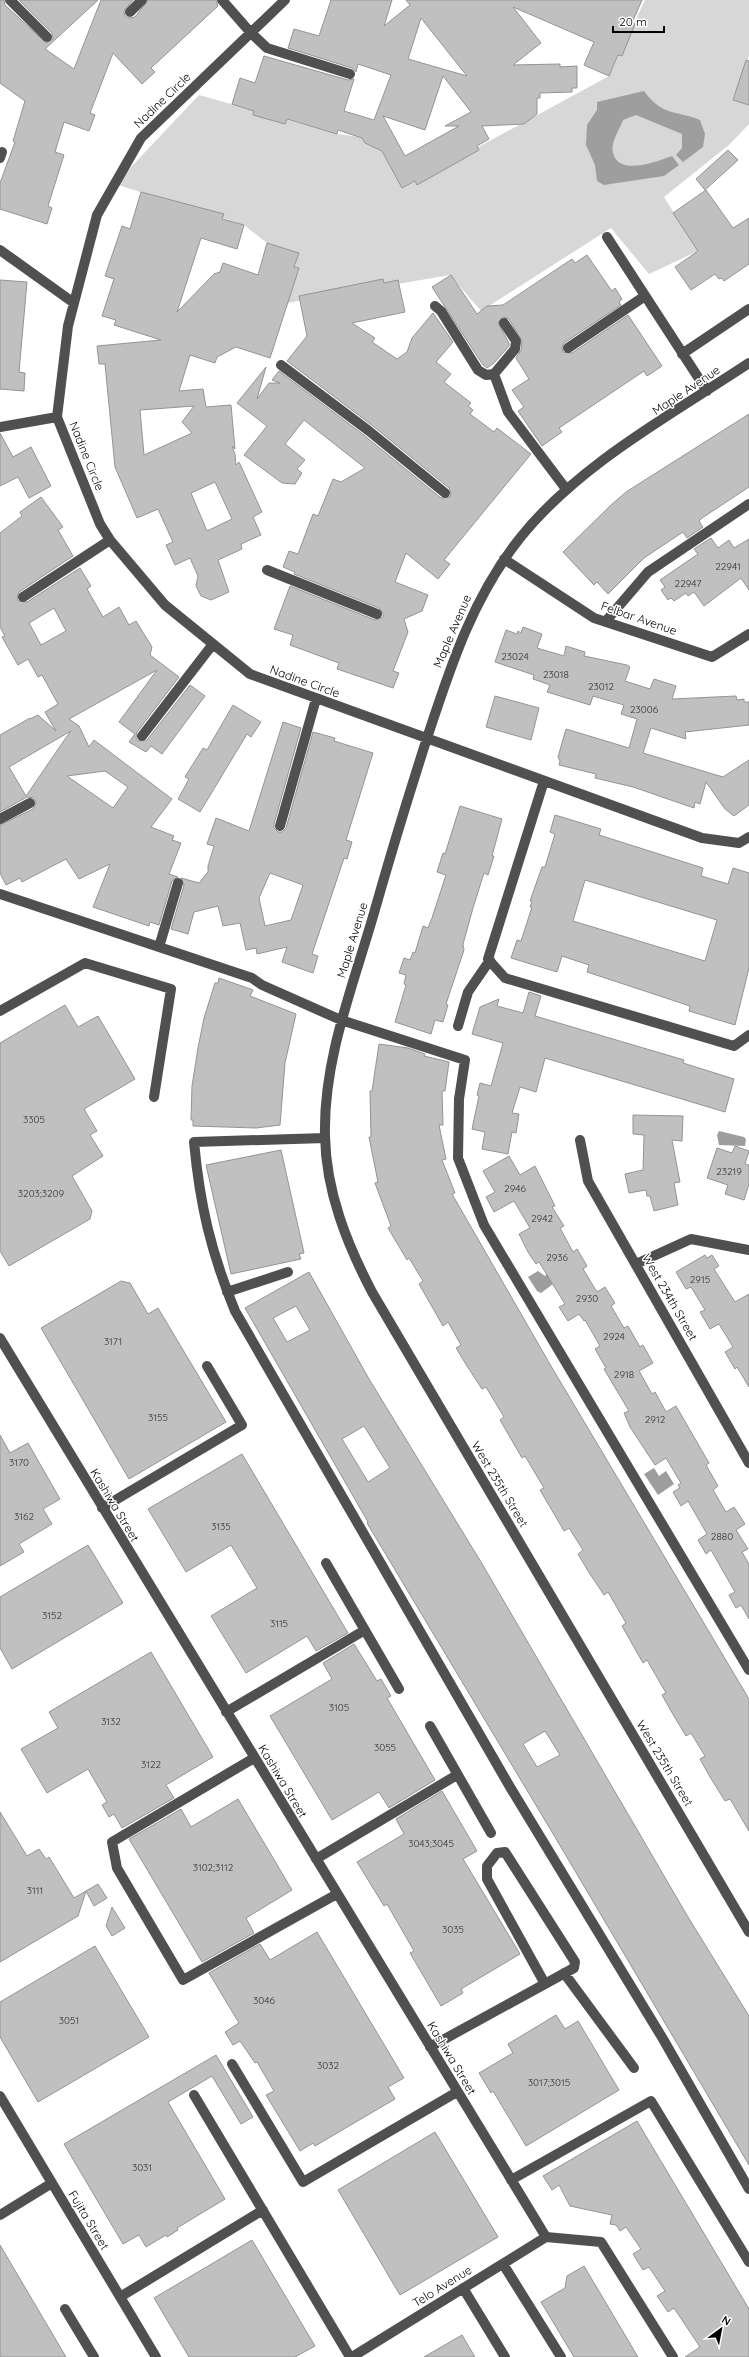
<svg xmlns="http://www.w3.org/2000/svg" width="749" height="2357" font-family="Quicksand,sans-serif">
	<rect width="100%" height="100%" fill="#fff"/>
	<!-- green -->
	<path fill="#d7d7d7" d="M645,0H749V56L733,100L749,105V124L730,144L664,197L698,251L649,274L611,228L481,311L450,275L287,303L298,253L267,243L244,225L115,184L199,95L337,134L361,137L393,147L387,160L403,188L609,76Z"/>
	<!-- water -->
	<path fill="#9e9e9e" d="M644,91C663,117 676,110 700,120L705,134L703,147L683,162L676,155L682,148V134L636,115L623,120C620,129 610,143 613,153C619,177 658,161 672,156L679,165L664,176L604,185L597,181L595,165L586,145L587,125L597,110V102Z
		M719,1131L744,1137L746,1139L745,1146L719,1145L717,1135Z
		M538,1271L545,1276L547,1274L553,1284L541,1293L537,1291L528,1277Z
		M654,1468L659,1476L666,1471L674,1484L658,1495L644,1474Z"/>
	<!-- building -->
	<path fill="#c0c0c0" stroke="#949494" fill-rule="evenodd" d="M0,0H4L5,5L46,43L53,39L52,33L19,0H98L45,49L74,69L101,0H133L124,11L125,16L129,18L135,17L148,0H216L218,6L151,68L155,72L142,84L113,53L90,113L95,115L89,131L64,122L55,152L64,155L48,206L52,208L47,224L0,209V183L15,142L13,141L25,101L0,83Z
		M331,0H392L384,26L410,5L406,0H642L632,23L635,24L622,56L618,55L609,76L584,65L594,42L513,7L541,43L513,65L560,64V67L577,66V88H572V92L540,93V98H537V114L524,124L482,126L489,139L477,146L479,150L417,185L415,181L402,188L382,151L365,143L362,138L338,130L337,134L287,119L285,124L253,115L254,111L232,104L240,78L255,83L264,56L348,80L354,79L344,111L374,120L391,75L358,64L356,72L352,68L288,48L294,29L319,36ZM421,18L467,76L408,59ZM443,76L471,112L445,126H459L405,156L383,116L425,130Z
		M746,60L749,61V105L733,100Z
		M728,150L738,160L705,190L696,179Z
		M706,190L733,228L749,218V264L724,281L722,278L719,279L715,274L691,290L675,267L698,251L673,213Z
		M141,192L224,214L222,219L244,225L237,249L201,238L177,312L214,274L220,272L223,263L258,275L267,243L299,253L294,267L299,268L270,358L236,347L217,357L215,363L190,355L179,391L203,389L206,407L231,405L235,449L232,446L235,454L236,465L239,462L262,512L253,517L261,535L241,544L242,549L218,560L229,592L211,600L201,596L196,586L198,576L190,558L175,565L166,545L173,542L158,509L137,518L115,467L105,364H99L97,346L161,340L114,325L116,320L102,316L114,279L105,276L122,226L130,229ZM194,406L182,422L192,433L144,455L140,410ZM215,482L232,519L207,531L191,493Z
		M587,255L609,287L612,291L615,288L622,299L619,302L621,305L564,343L562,348L563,352L572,353L628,315L662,366L647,376L644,371L559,428L562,432L542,446L518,411L524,407L512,390L529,379L516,358L521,350L522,341L509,319L503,317L498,323L509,343V346L494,363L487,368L483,365L432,287L451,275L477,314L487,306L503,305L572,259L575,263Z
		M383,279L384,283L398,280L405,312L352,323L375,338L372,342L397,359L407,352L412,338L433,313L453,342L436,362L451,374L444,382L471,403L468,406L473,410L470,414L494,432L497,428L531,454L444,560L450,564L438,579L406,553L395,582L428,595L422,611L404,619L408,632L393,671L399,673L393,688L337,669L339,663L290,645L293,635L274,629L290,586L375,620L383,617V613L379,608L294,574L295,572L283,567L289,551L298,554L313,514L318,516L333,479L341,482L365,468L304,420L285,444L305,460L297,469L302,473L295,484L282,483L244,455L267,426L237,403L266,367L257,399L269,383H280L272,380L279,371L365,436L441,498L450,497L451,494L449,488L373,426L287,361L307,336L299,296Z
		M0,280L27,282L19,372L25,373L24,391L0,389Z
		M749,414V487L702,518L699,521L703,527L687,538L683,532L644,558L608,594L597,582L594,585L563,552L611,505L626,492Z
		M0,433L13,457L31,447L51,486L29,498L18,477L0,486Z
		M41,497L63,527L58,530L73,556L19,592L17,597L18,601L27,602L80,568L91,586L87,589L103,617L119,607L129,625L136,621L152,647L150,655L179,677L137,732L136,738L138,741L147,740L190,685L205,696L162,754L151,746L146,752L129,742L135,734L119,722L157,670L69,719L79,726L89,747L94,740L172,799L151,827L174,836L172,840L181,843L169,874L178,877L172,881L159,925L150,922L149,926L93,907L110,864L79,879L66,859L22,882L20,878L6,885L0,873V825L33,809L36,803L34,798L27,797L0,812V735L30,718V719L38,715L56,731L45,712L58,704L42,675L38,677L28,659L18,665L2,637L5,636L0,627V533L22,516L20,512ZM54,608L66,631L41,645L29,623ZM71,731L65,739L26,796L9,767ZM105,771L128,787L113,808L67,776Z
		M711,538L718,548L729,540L734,548L749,539V590L741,578L704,606L694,592L688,596L686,593L674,601L671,598L668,600L661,590L665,587L660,580L698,554L694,549Z
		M523,627L542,634L537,648L564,656L566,646L585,652L584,656L627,665L630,667L625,681L650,689L654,679L676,686L672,699L736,696L737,700L744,699V702H749V725L685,732L686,739L651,728L643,753L723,777L749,760V805L734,816L725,809L706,782L700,804L695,802L694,808L633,787L595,778L596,774L559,765L560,761L558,757L566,729L629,748L637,719L621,714L624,705L593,696L590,705L547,692L550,685L533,679L534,675L495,662L506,630L517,634L518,631L521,633Z
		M495,696L539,708L531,740L486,727Z
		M233,705L261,722L251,737L247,734L200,812L178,799L189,779L185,777L203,748L207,750Z
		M283,722L301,728L274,824V828L278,832H282L286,828L313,732L335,738L334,741L373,753L346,840L352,842L347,859L344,858L312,954L318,956L313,973L282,962L287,947L257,954L256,948L246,950L240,923L223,926L218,906L194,912L188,934L171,929L184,885L181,878L199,883L208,872V866L214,846L207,844L216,818L249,831ZM270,873L303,885L291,920L265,926L259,898Z
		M460,806L502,819L492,856H494L488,875L484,873L473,908L463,944L464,950L446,1004L448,1005L443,1022L435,1020L431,1034L395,1022L406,985L404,984L406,975L399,973L404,958L410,960L413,952L415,953L423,926L428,928L432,918L446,875L437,872L443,853L445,854Z
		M555,815L601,829L599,835L703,868L701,876L728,884L733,868L749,873V968L735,1025L689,1011L690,1006L587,972L589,965L562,956L557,972L511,958L517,940L521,941L532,907H530L532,901H530L542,867H545L555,834L550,832ZM585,880L717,920L705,961L573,921Z
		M219,978L253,990L250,996L296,1014L285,1063L280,1125L256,1128L193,1126V1120H191L192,1086L198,1048L204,1018L215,983H218Z
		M529,992L541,996L535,1016L684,1060L683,1063L734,1079L725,1112L545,1058L536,1092L520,1087L512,1113L519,1114L516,1133L512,1132L508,1154L482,1149L485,1132L472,1129L479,1096L477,1095L480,1083L491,1086L503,1043L472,1034L480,1007L499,999L497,1006L523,1013Z
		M65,1005L78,1027L98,1016L135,1079L84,1109L97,1131L90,1135L103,1156L72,1176L92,1211L90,1219L9,1266L0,1251V1043Z
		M379,1044L408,1048L425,1054L424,1056L449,1062L445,1091H442L443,1125H439L446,1159L442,1160L455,1193L452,1194L551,1366L749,1699V1831L730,1799L725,1801L710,1777L700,1759L705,1756L691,1733L686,1736L671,1711L662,1695L666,1693L647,1660L643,1663L622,1626L626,1623L608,1592L604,1595L588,1571L578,1554L583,1550L569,1528L564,1531L540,1490L544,1488L525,1456L522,1458L500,1420L504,1417L486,1387L482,1389L467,1366L456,1348L461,1345L448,1322L443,1326L419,1284L423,1281L409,1258L407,1260L388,1228L391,1226L375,1183L378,1182L369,1137H371L370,1091H372Z
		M633,1115L683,1116L682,1141L672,1140L680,1182L674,1183L678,1205L654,1211L650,1196H647L646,1190L629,1193L625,1174L643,1170L644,1135L633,1134Z
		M735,1146L749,1151L745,1164L749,1165V1184L744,1200L725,1194L728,1185L707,1178L717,1148L732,1153Z
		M281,1150L304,1253L299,1254L301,1259L231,1274L206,1165Z
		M509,1156L520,1175L535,1166L555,1206L552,1207L564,1226L560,1228L573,1252L577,1249L587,1266L583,1269L597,1292L605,1287L615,1303L611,1306L624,1328L628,1326L640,1347L643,1345L653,1363L639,1371L652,1394L655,1392L666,1412L676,1406L709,1463L706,1465L718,1486L713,1490L726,1512L734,1507L745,1524L736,1530L748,1549L742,1552L749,1564V1619L741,1605L736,1608L729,1595L735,1592L711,1550L706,1554L698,1540L707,1534L688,1501L681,1506L673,1492L680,1488L678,1485L681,1483L666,1458L655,1465L630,1427L624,1413L629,1411L604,1369L606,1368L595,1349L600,1346L585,1320L584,1321L579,1314L568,1321L559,1307L565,1304L539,1262L536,1264L528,1252L519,1234L530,1228L514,1201L494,1212L486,1197L495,1192L483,1171Z
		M705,1255L707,1258L712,1255L719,1266L714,1269L735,1302L749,1294V1387L737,1367L735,1369L725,1352L733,1347L719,1324L710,1329L700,1312L705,1310L691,1287L686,1289L676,1272Z
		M309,1272L369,1379L481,1562L688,1917L749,2016V2165L552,1832L367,1523L368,1522L245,1308ZM296,1306L310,1330L287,1342L273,1318ZM364,1426L390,1468L368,1482L342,1439ZM545,1731L560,1755L537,1767L523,1744Z
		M121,1281L130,1283L148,1314L158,1308L226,1422L129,1479L41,1328Z
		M0,1435L10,1453L28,1443L60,1499L43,1509L52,1524L19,1544L24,1552L0,1566Z
		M242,1454L348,1633L316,1651L307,1636L246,1673L211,1616L257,1588L231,1545L186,1572L148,1509Z
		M88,1545L123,1603L12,1669L0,1648V1597Z
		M354,1644L377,1681L381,1679L391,1696L387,1698L435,1780L389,1808L379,1792L332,1820L270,1716L332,1679L323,1663Z
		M151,1652L213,1757L166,1785L174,1798L122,1828L114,1814L109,1817L102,1805L107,1802L88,1769L47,1793L21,1749L58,1728L49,1712Z
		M442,1791L477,1851L463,1859L520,1954L461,1989L463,1993L441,2006L410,1953L414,1951L387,1904L384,1906L357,1862L404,1834L396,1819Z
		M238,1799L292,1890L246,1918L254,1933L202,1962L129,1839L181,1809L191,1827Z
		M0,1812L27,1856L39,1849L46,1859L49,1857L74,1898L86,1891L78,1916L0,1962Z
		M98,1884L107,1898L94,1906L86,1891Z
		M112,1907L125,1928L112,1936L106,1926Z
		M317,1932L404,2078L388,2087L395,2099L315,2146L313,2143L300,2151L266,2095L274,2091L257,2062L255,2063L240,2041L233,2045L225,2032L239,2023L209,1973L260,1944L270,1960Z
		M95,1946L149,2037L38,2102L0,2037V2002Z
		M556,2015L565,2029L578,2021L619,2090L526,2146L493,2091L491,2093L479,2073L513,2053L508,2044Z
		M216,2055L253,2117L241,2124L212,2076L168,2102L225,2199L177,2228L178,2230L167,2237L166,2235L146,2247L139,2235L123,2244L64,2144Z
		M637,2121L749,2309V2357H685L700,2347L674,2308L668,2312L657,2296L665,2291L649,2267L643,2270L633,2254L641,2249L626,2227L620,2231L616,2225L610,2224L612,2215L570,2206L559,2185L552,2190L543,2176Z
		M435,2132L498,2237L400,2295L338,2190Z
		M252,2240L315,2346L295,2357H189L154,2298Z
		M0,2245L66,2357H0Z
		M584,2266L638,2357H574L541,2302L565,2288L567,2276Z
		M462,2335L475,2357H424Z"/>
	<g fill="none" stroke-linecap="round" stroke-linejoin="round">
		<!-- minor -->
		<path stroke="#505050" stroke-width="10" d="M10,0L47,37
			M222,0L251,33L267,48L350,74
			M285,0L141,138L97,215L68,326L57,417L100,524L110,540L165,605L250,674L702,838L739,843L749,837
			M130,12L142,0
			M0,158L2,152
			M607,237L707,391
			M0,250L74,303
			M435,306L441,311L478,370L486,375L494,374
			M504,323L516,341L515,349L494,374L508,412L566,489
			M568,348L645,296
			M682,354L749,309
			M749,363C671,415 579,464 520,538C473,597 451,665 428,735C409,794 391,853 374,913C353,986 323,1060 325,1136C326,1192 347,1244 372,1292L749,1932
			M281,365L369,431L445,493
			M0,427L57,417
			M504,559L594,618L712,657L749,634
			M267,570L377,614
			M23,597L110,540
			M606,621L648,572L749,504
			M142,736L213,644
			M544,781L488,959L505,978L734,1046L749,1035
			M0,819L30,803
			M280,826L316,699
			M0,894L252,978L262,985L341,1020L465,1060L459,1099L458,1158L484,1225L749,1670
			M159,947L178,883
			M0,1011L85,963L171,989L154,1097
			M458,1026L468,992L490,960
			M325,1138L194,1142C200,1206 211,1252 235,1311L510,1787L663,2039L749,2189
			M580,1140L588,1181L749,1463
			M636,1264L691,1239L749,1250
			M227,1292L288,1272
			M0,1338L546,2237
			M102,1508L242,1425L207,1366
			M326,1563L399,1689
			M226,1712L365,1630
			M430,1726L491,1833
			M254,1758L112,1842L117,1868L183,1980L337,1894
			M316,1859L457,1775
			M564,1973L634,2068
			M430,2047L574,1968L575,1962L505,1852L497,1853L487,1866V1879L545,1984
			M232,2064L303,2182L457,2092
			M194,2095L350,2357
			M0,2096L156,2357
			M511,2180L651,2101L749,2262
			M0,2215L52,2183
			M546,2237L601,2242L673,2357
			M503,2264L561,2357
			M463,2288L505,2357
			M120,2297L263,2210
			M65,2309L94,2357
			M352,2357L546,2237"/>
	</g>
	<g text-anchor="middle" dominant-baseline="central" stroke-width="3" stroke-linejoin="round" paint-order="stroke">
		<!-- number labels -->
		<g font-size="10" fill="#303030">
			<text x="728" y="566">22941</text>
			<text x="688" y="583">22947</text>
			<text x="515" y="656">23024</text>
			<text x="556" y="674">23018</text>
			<text x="601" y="686">23012</text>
			<text x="644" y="709">23006</text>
			<text x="34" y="1119">3305</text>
			<text x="729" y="1171">23219</text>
			<text x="515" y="1188">2946</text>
			<text x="41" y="1193">3203;3209</text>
			<text x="542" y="1218">2942</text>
			<text x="557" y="1257">2936</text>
			<text x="700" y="1279">2915</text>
			<text x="587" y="1298">2930</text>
			<text x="614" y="1336">2924</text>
			<text x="113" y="1341">3171</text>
			<text x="624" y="1374">2918</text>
			<text x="158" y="1417">3155</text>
			<text x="655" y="1419">2912</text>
			<text x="19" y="1462">3170</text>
			<text x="24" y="1516">3162</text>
			<text x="221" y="1526">3135</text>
			<text x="722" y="1536">2880</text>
			<text x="52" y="1615">3152</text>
			<text x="279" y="1623">3115</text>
			<text x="339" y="1707">3105</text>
			<text x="111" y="1721">3132</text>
			<text x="385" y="1747">3055</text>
			<text x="151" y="1764">3122</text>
			<text x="431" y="1843">3043;3045</text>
			<text x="213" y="1867">3102;3112</text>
			<text x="35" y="1890">3111</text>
			<text x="453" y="1929">3035</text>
			<text x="264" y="2000">3046</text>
			<text x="69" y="2020">3051</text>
			<text x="328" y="2065">3032</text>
			<text x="549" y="2082">3017;3015</text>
			<text x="142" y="2167">3031</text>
		</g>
		<!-- street labels -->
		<g font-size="12" fill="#000" stroke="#fff">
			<text transform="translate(162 100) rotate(-44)">Nadine Circle</text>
			<text transform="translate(686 390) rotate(-34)">Maple Avenue</text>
			<text transform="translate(87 456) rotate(68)">Nadine Circle</text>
			<text transform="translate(639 618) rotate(19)">Felbar Avenue</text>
			<text transform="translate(452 631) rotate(-67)">Maple Avenue</text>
			<text transform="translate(305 681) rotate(20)">Nadine Circle</text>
			<text transform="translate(352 940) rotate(-73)">Maple Avenue</text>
			<text transform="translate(670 1297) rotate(60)">West 234th Street</text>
			<text transform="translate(500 1484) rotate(59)">West 235th Street</text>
			<text transform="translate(115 1505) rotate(59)">Kashiwa Street</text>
			<text transform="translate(665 1763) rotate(59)">West 235th Street</text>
			<text transform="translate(283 1781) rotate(59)">Kashiwa Street</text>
			<text transform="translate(452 2058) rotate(59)">Kashiwa Street</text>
			<text transform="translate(89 2220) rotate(59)">Fujita Street</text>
			<text transform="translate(442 2286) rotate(-32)">Telo Avenue</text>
		</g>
	</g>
	<!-- north arrow -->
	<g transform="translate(721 2329) rotate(32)" stroke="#ffffff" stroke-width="3" paint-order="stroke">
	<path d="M0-3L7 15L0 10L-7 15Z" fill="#000000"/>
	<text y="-6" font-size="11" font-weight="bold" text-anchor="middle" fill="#000000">N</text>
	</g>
	<!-- scale -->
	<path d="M613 26v6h51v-6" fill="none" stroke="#000000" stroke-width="2"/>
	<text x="619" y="26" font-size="12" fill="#000000" stroke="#ffffff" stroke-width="3" paint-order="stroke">20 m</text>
</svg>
